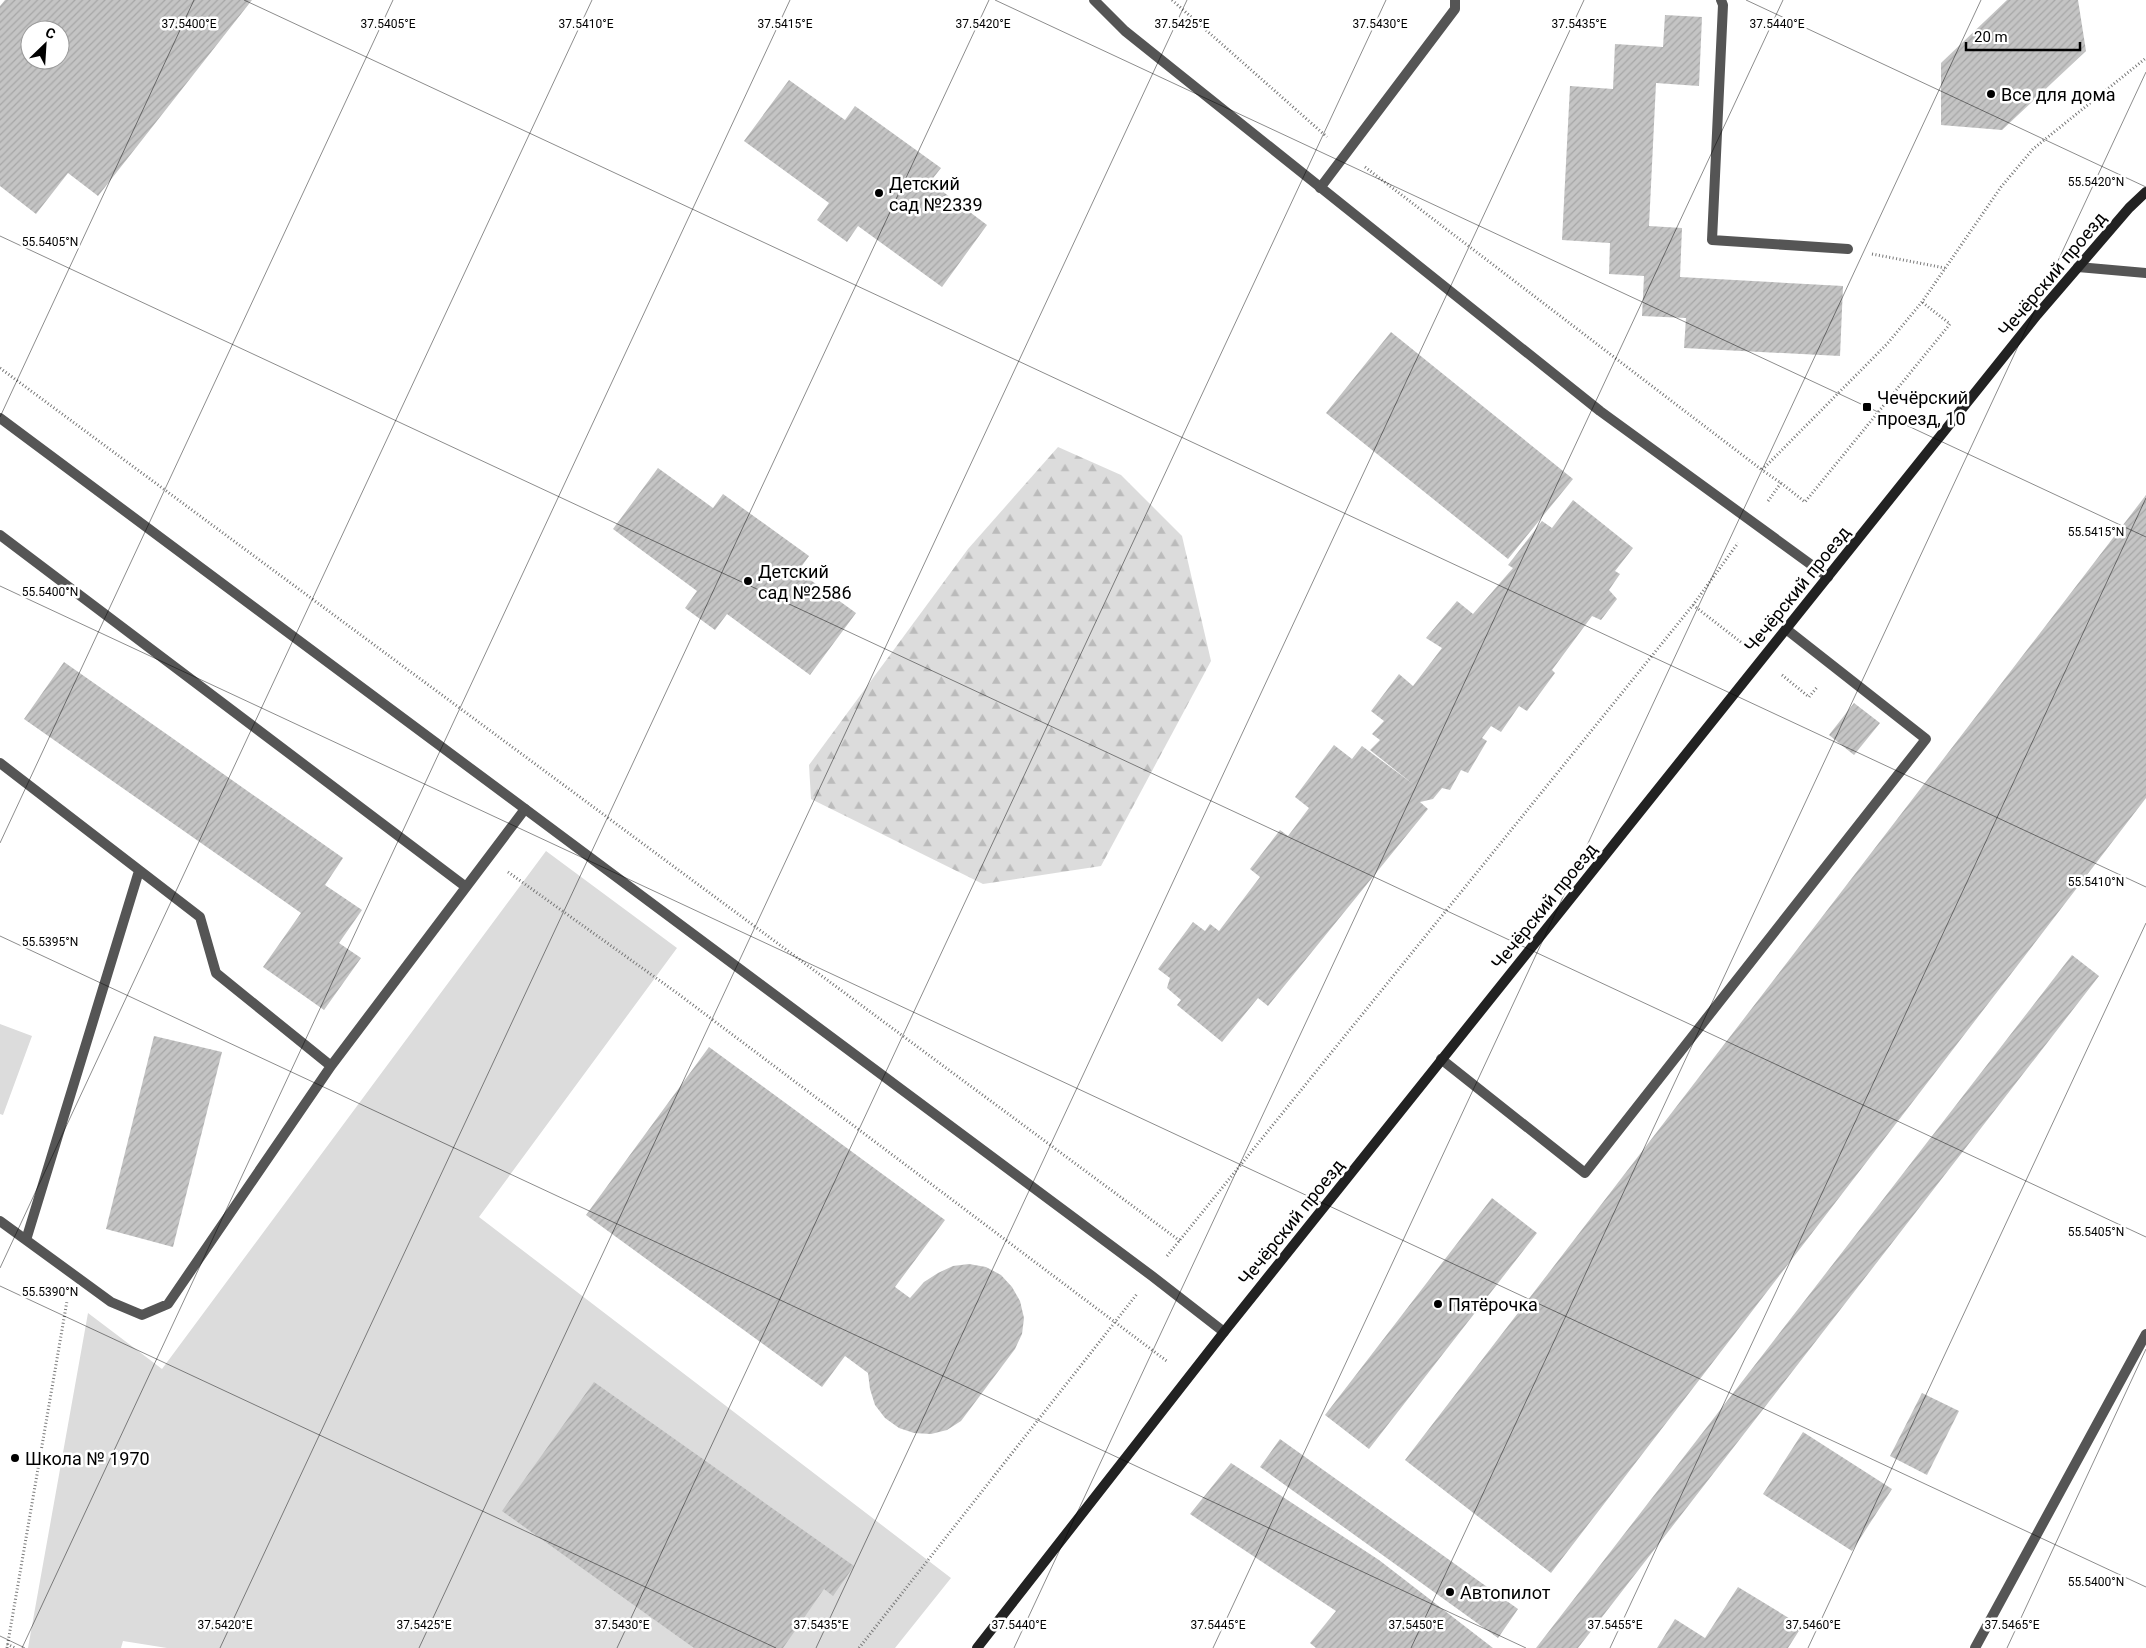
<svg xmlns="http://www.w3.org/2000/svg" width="2146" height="1648" font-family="Roboto,sans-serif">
	<defs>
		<pattern id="forest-firs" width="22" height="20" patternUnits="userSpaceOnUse" patternTransform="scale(1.25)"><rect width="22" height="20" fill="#dcdcdc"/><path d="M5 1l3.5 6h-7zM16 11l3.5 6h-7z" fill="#bbb"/></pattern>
		<pattern id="building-hatch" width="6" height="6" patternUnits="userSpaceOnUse" patternTransform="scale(1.25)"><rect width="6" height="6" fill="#c4c4c4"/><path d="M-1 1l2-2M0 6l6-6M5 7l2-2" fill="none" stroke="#a7a7a7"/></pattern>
	</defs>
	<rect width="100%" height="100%" fill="#fff"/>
	<!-- forest -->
	<path fill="url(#forest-firs)" d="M1058,447L1121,475L1182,536L1211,661L1101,866L983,884L811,799L809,765L968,549Z"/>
	<!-- park -->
	<path fill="#dcdcdc" d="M546,851L677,948L479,1217L951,1578L895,1648H167L123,1641L121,1648H28L88,1313L162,1369Z
		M0,1024L32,1036L3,1115L0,1114Z"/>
	<!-- building -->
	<path fill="url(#building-hatch)" fill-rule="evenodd" d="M5,0H252L98,196L68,173L36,214L0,186V6ZM30,30H60V60H30Z
		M2007,0H2078L2086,51L2002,130L1941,125V63Z
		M1665,15L1702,17L1699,86L1656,83L1649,226L1682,228L1680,277L1843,286L1840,356L1684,348L1686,318L1642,316L1644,276L1609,274L1610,243L1562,240L1570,86L1613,89L1615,44L1663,47Z
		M789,80L845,120L855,106L941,168L930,182L987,225L942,287L858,226L847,242L817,220L829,203L744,141Z
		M1391,332L1573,479L1508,559L1326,413Z
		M658,468L713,508L723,494L809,556L798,571L856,613L810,675L727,614L715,630L685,608L697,591L613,529Z
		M2146,495V798L1551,1573L1405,1460Z
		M1573,500L1633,548L1615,571L1620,574L1609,590L1617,599L1601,620L1592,616L1552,670L1555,673L1527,711L1519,706L1501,732L1491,726L1482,738L1487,741L1468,773L1461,770L1450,790L1442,788L1433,799L1420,802L1428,809L1268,1006L1258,998L1222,1042L1177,1005L1181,1000L1167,988L1170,978L1158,969L1193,922L1205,931L1210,924L1219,931L1260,877L1250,869L1280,830L1288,836L1309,808L1295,797L1334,745L1352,759L1362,746L1413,784L1370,750L1380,740L1372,734L1384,721L1371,711L1399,674L1413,686L1442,648L1426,638L1457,601L1473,614L1513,568L1508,565L1542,521L1552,528Z
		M64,662L343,858L325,885L362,910L339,943L361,958L324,1010L263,967L301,913L24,719Z
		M1854,703L1880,723L1854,755L1829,735Z
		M2072,955L2099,976L1578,1648H1536Z
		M154,1036L222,1052L173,1247L106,1229Z
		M709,1047L945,1220L895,1287L910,1298L924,1282L938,1273L953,1266L969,1264L986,1267L1001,1275L1012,1287L1020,1301L1024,1318L1022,1334L1015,1349L961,1421L947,1430L931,1434L914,1433L899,1428L885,1418L875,1405L870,1389L868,1373L845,1356L822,1387L586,1215Z
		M1492,1198L1537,1233L1369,1449L1325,1415Z
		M594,1382L854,1566L833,1596L824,1589L783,1648H694L502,1511Z
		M1922,1393L1959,1411L1927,1475L1890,1456Z
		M1803,1432L1892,1489L1852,1551L1763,1494Z
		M1280,1439L1518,1609L1498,1638L1260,1467Z
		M1231,1463L1379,1560L1493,1648H1316L1310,1643L1336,1611L1190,1514Z
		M1738,1587L1802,1626L1788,1648H1657L1675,1619L1705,1638Z"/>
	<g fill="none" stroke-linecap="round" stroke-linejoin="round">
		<!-- path -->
		<path stroke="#777" stroke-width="3" stroke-dasharray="1 2.5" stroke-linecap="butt" d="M1172,0L1327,137
			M1365,167L1762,470
			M1872,254L1945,268
			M0,368L1180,1241
			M1781,483L1805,502L1950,324L1922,302
			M1768,501L1781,483L1762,470L1887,344L1922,302L2001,187L2033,149L2146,58
			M1693,605L1742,643
			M1782,675L1809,697L1818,686
			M508,872L677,993L1168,1362
			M1167,1256L1693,605L1738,543
			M7,1644L15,1648
			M7,1648L67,1301
			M859,1648L1137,1294"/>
		<!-- service -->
		<path stroke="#555" stroke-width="10" d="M1721,0L1723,5L1712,240L1848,249
			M1320,188L1455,9V0
			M2078,267L2146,273
			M0,535L466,887
			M0,763L200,917L216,973L331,1066
			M1441,1059L1585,1173L1926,739L1786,629
			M0,1221L111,1302L142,1315L168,1304L331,1066L525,809
			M26,1240L139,871"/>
		<!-- minor -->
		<path stroke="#555" stroke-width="10" d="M1094,0L1125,31L1600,411L1828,577
			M0,418L1152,1276L1224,1332
			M1975,1648L2146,1334"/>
		<!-- secondary -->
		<path stroke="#222" stroke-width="10" d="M977,1648L1224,1332L2037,315L2129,208L2146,192"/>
	</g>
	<!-- ticks -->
	<path fill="none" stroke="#000" stroke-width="1" stroke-opacity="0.45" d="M244,0L2146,887M995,0L2146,537M1746,0L2146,187M0,236L2146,1237M0,417L194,0M0,586L2146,1587M0,843L393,0M0,936L1526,1648M0,1268L592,0M0,1286L776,1648M0,1636L25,1648M22,1648L790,0M220,1648L989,0M419,1648L1187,0M617,1648L1386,0M816,1648L1584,0M1014,1648L1783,0M1213,1648L1981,0M1411,1648L2146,72M1610,1648L2146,498M1808,1648L2146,923M2007,1648L2146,1349"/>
	<!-- markers -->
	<g fill="#000" stroke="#fff" stroke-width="2">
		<circle cx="1991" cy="94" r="5"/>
		<circle cx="879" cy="193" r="5"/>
		<rect x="1862" y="402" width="10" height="10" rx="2.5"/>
		<circle cx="748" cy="581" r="5"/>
		<circle cx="1438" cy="1304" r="5"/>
		<circle cx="15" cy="1458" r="5"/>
		<circle cx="1450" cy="1592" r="5"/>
	</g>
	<g text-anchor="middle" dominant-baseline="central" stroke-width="5" stroke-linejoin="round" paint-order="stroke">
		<!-- poi labels -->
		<g font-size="18" fill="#000" stroke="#fff" text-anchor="start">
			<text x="2001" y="94">Все для дома</text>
			<text x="889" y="183">Детский<tspan x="889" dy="21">сад №2339</tspan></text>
			<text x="1877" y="397">Чечёрский<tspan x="1877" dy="21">проезд, 10</tspan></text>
			<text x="758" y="571">Детский<tspan x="758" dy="21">сад №2586</tspan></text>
			<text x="1448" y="1304">Пятёрочка</text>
			<text x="25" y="1458">Школа № 1970</text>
			<text x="1460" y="1592">Автопилот</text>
		</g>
		<!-- street labels -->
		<g font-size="18" fill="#000" stroke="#fff">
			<text transform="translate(2052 274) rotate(-50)">Чечёрский проезд</text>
			<text transform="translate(1797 589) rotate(-51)">Чечёрский проезд</text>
			<text transform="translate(1544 906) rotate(-51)">Чечёрский проезд</text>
			<text transform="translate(1291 1222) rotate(-51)">Чечёрский проезд</text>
		</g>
	</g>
	<g font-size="12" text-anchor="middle" fill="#000" stroke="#fff" stroke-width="5" stroke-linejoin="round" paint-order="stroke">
		<text x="189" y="28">37.5400°E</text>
		<text x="388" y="28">37.5405°E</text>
		<text x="586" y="28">37.5410°E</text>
		<text x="785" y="28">37.5415°E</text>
		<text x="983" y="28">37.5420°E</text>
		<text x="1182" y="28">37.5425°E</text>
		<text x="1380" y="28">37.5430°E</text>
		<text x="1579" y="28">37.5435°E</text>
		<text x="1777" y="28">37.5440°E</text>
		<text x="2096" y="186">55.5420°N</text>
		<text x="50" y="246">55.5405°N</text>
		<text x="2096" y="536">55.5415°N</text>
		<text x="50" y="596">55.5400°N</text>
		<text x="2096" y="886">55.5410°N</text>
		<text x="50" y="946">55.5395°N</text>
		<text x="2096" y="1236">55.5405°N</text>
		<text x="50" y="1296">55.5390°N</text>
		<text x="2096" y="1586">55.5400°N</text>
		<text x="225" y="1629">37.5420°E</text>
		<text x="424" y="1629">37.5425°E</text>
		<text x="622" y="1629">37.5430°E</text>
		<text x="821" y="1629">37.5435°E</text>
		<text x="1019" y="1629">37.5440°E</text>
		<text x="1218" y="1629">37.5445°E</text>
		<text x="1416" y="1629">37.5450°E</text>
		<text x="1615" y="1629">37.5455°E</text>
		<text x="1813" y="1629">37.5460°E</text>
		<text x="2012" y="1629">37.5465°E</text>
	</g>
	<!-- north arrow -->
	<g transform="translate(45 45) rotate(25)"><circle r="24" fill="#ffffff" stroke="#999999"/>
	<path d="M0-4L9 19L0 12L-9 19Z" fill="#000000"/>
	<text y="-8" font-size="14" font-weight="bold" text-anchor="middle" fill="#000000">С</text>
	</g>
	<!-- scale -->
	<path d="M1966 42v8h114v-8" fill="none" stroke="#000000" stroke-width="2.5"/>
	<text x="1974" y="42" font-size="15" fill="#000000" stroke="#ffffff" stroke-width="4" paint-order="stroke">20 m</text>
</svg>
